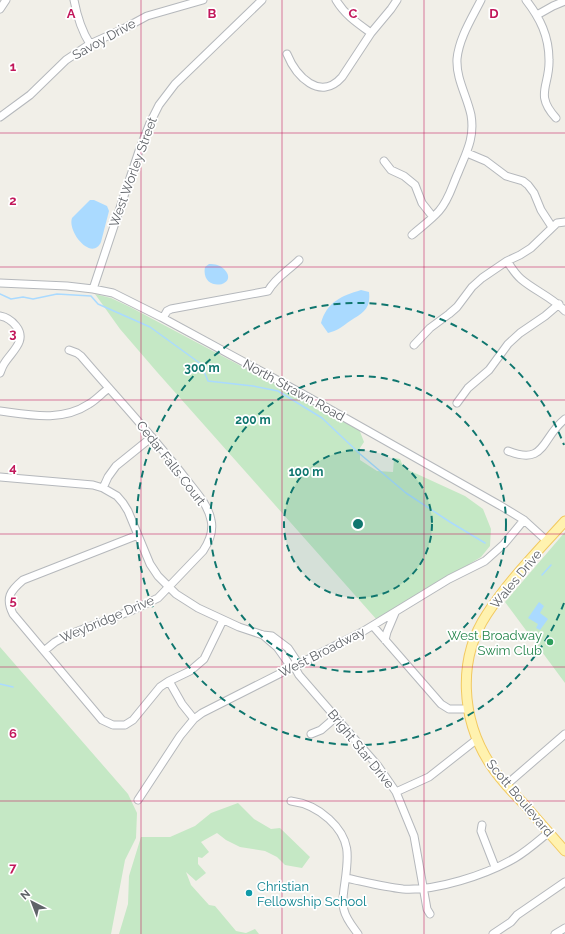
<svg xmlns="http://www.w3.org/2000/svg" width="565" height="934" font-family="Raleway,sans-serif">
	<rect width="100%" height="100%" fill="#f1efe8"/>
	<!-- green -->
	<path fill="#c5e8c5" d="M95,294L111,298L130,307L307,401L316,409L359,429L364,442L360,448V460L377,471L393,472L394,458L400,459L404,468L465,496L483,509L491,529L490,546L481,557L377,620L157,372L120,329Z
		M565,532V683L505,602Z
		M0,647L128,794L137,813L136,838L125,860L111,934H0Z
		M238,803L254,819L271,829L280,828L310,857L302,868L285,865L277,857L265,851L240,847L226,840L217,833L201,842L209,852L202,858L198,857V864L206,873L196,881L186,872L191,885L209,905L215,906L236,931L246,933L255,929L259,934H119L128,904L129,876L141,837H170L195,826L211,813Z"/>
	<!-- water -->
	<path fill="#aadaff" d="M90,200H94L107,206L109,211L101,242C92,262 67,232 72,218Z
		M209,264C215,264 220,265 224,269C241,286 200,294 205,267Z
		M361,290L369,292C371,309 363,313 350,321C343,326 337,331 328,333L321,323C327,302 341,296 361,290Z
		M539,602L544,606L540,613L548,619L540,630L536,628L538,624L528,618Z"/>
	<g fill="none" stroke-linecap="round" stroke-linejoin="round">
		<!-- stream -->
		<path stroke="#aadaff" stroke-width="1.5" d="M0,294L11,299L23,297L33,299L57,294L91,296L98,304L150,327L201,364L208,381L253,386L278,391L322,418L360,454L406,493L450,522L485,543
			M542,575L551,565
			M0,684L13,687"/>
		<defs>
			<path id="minor" d="M74,0C77,16 81,30 90,44
				M336,0C345,15 357,23 371,33
				M526,0C540,18 549,36 549,60C550,86 534,94 556,118
				M0,9L6,0
				M537,15L553,6L565,1
				M287,54C296,76 320,102 342,77L371,33L391,9L397,0
				M0,117L30,95L66,60L90,44L123,29L147,16L203,0
				M467,153L486,161L506,176L523,181L528,185L534,193L541,210L552,227
				M384,161L391,170L404,176L415,185L422,203L433,217
				M412,235C421,227 431,220 439,211C449,200 452,186 458,173C466,153 475,138 471,115C467,96 456,79 457,59C459,38 472,18 481,0
				M507,261C511,267 515,274 521,279C535,291 552,297 565,311
				M0,283L67,286L93,289L113,293L161,317L301,393L501,506L524,520L547,541
				M93,289L140,148L150,123L159,105L175,84L262,0
				M0,316C6,317 12,321 16,326C28,341 11,352 4,364C2,367 1,371 0,373
				M163,318L167,311L171,309L268,291C276,277 288,271 299,260
				M414,345L430,328L449,314L457,307L472,287L482,278L507,261L520,255L531,248L557,223L565,222
				M457,403L468,388L489,370L508,344L520,333L545,316L559,304
				M0,411C30,415 62,422 89,404C96,400 102,393 109,388
				M508,451C546,466 541,438 565,419
				M0,477L93,485L103,488L117,496L123,503L128,511L150,564L158,576L176,594L198,608L239,627L263,635L272,636L288,648L296,660L294,666
				M103,488L108,477L116,466L152,437
				M138,535L23,580C10,591 5,598 13,614L102,720L113,725H125L133,720L160,687L169,681L182,704L194,719
				M373,626L441,704L449,709H467
				M263,635L277,647L289,664L294,666L299,675L378,766L396,792L414,836L427,909L430,914
				M385,640L387,632L395,613
				M44,651L55,642L68,635L133,610L158,598L203,551C209,542 214,532 211,520C208,504 195,491 186,479C153,436 116,397 81,356L77,353L69,350
				M169,681L190,671L204,659L223,620
				M311,734L321,730L336,717
				M506,785L565,734
				M396,792L429,777L476,740
				M138,800L180,736L194,719L202,713L362,632L449,579L485,561L504,544L524,520
				M291,801C306,803 317,808 329,819C353,841 348,859 344,889C343,896 342,904 344,910C346,919 353,927 358,934
				M482,825L481,831L495,867
				M346,878C365,882 384,887 403,889C436,891 486,875 515,858C527,851 538,841 549,832
				M493,934L511,922L517,915L565,882
				M555,934L565,928"/>
			<path id="major" d="M565,521C538,551 509,580 487,614C457,659 461,719 490,764C499,778 511,791 523,803C537,819 551,835 565,851"/>
		</defs>
		<!-- minor casing -->
		<use href="#minor" stroke="#b5b8bc" stroke-width="9"/>
		<!-- major casing -->
		<use href="#major" stroke="#f2c960" stroke-width="11"/>
		<!-- minor -->
		<use href="#minor" stroke="#fff" stroke-width="7"/>
		<!-- major -->
		<use href="#major" stroke="#fff2af" stroke-width="9"/>
	</g>
	<!-- grid -->
	<path fill="none" stroke="#c2185b" stroke-width="1" stroke-opacity="0.55" d="M141,0V934M282,0V934M424,0V934M0,133H565M0,267H565M0,400H565M0,534H565M0,667H565M0,801H565"/>
	<!-- distance rings -->
	<circle cx="358" cy="524" r="74" fill="#0f766e" fill-opacity=".12"/>
	<g fill="none" stroke="#0f766e" stroke-width="2" stroke-dasharray="7 5">
		<circle cx="358" cy="524" r="74"/>
		<circle cx="358" cy="524" r="148"/>
		<path d="M564 603A221 221 0 1 1 564 445"/>
	</g>
	<!-- markers -->
	<circle fill="#2e9e5b" stroke="#fff" stroke-width="1.5" cx="550" cy="642" r="4"/>
	<circle fill="#0f9aa8" stroke="#fff" stroke-width="1.5" cx="249" cy="893" r="4"/>
	<g text-anchor="middle" dominant-baseline="central" stroke-width="3.5" stroke-linejoin="round" paint-order="stroke">
		<!-- street labels -->
		<g font-size="13" fill="#5f6368" stroke="#fff">
			<text transform="translate(104 39) rotate(-29)">Savoy Drive</text>
			<text transform="translate(133 172) rotate(-70)">West Worley Street</text>
			<text transform="translate(294 390) rotate(29)">North Strawn Road</text>
			<text transform="translate(171 463) rotate(52)">Cedar Falls Court</text>
			<text transform="translate(516 579) rotate(-50)">Wales Drive</text>
			<text transform="translate(107 619) rotate(-23)">Weybridge Drive</text>
			<text transform="translate(322 652) rotate(-27)">West Broadway</text>
			<text transform="translate(361 749) rotate(51)">Bright Star Drive</text>
			<text transform="translate(520 798) rotate(50)">Scott Boulevard</text>
		</g>
		<!-- leisure labels -->
		<g font-size="13" fill="#27864d" stroke="#fff" text-anchor="end">
			<text x="542" y="635">West Broadway<tspan x="542" dy="15">Swim Club</tspan></text>
		</g>
		<!-- culture labels -->
		<g font-size="13" fill="#0d838f" stroke="#fff" text-anchor="start">
			<text x="257" y="886">Christian<tspan x="257" dy="15">Fellowship School</tspan></text>
		</g>
	</g>
	<g font-size="13" text-anchor="middle" font-weight="bold" fill="#c2185b" stroke="#fff" stroke-width="3.5" stroke-linejoin="round" paint-order="stroke">
		<text x="71" y="18">A</text>
		<text x="212" y="18">B</text>
		<text x="353" y="18">C</text>
		<text x="494" y="18">D</text>
		<text x="13" y="71">1</text>
		<text x="13" y="205">2</text>
		<text x="13" y="338">3</text>
		<text x="13" y="472">4</text>
		<text x="13" y="605">5</text>
		<text x="13" y="738">6</text>
		<text x="13" y="872">7</text>
	</g>
	<circle cx="358" cy="524" r="6" fill="#0f766e" stroke="#fff" stroke-width="2"/>
	<g font-size="12" text-anchor="middle" font-weight="bold" fill="#0f766e" stroke="#fff" stroke-width="3.5" stroke-linejoin="round" paint-order="stroke">
		<text x="202" y="372">300 m</text>
		<text x="253" y="424">200 m</text>
		<text x="306" y="476">100 m</text>
	</g>
	<!-- north arrow -->
	<g transform="translate(32 902) rotate(318)" stroke="#ffffff" stroke-width="3" paint-order="stroke">
	<path d="M0-3L7 15L0 10L-7 15Z" fill="#5f6368"/>
	<text y="-6" font-size="11" font-weight="bold" text-anchor="middle" fill="#5f6368">N</text>
	</g>
</svg>
